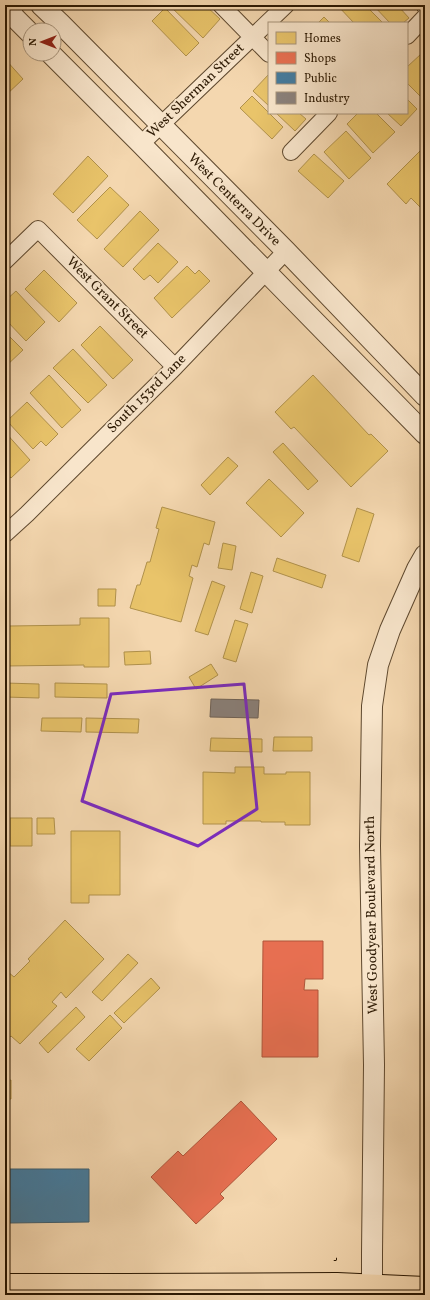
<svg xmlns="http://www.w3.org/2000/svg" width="430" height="1300" font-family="Vollkorn,serif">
	<rect width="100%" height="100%" fill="#f4d7af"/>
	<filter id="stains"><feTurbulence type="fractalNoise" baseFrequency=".005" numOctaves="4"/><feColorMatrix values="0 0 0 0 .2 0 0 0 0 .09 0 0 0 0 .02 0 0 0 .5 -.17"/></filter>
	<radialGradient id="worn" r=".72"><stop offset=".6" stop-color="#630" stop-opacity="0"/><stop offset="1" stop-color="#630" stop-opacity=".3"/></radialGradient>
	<!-- homes -->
	<path fill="#e9c46a" stroke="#b0914b" d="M169,5H205L220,19L203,38Z
		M337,5H365L383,23H354Z
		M373,5H401L399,7L409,18L403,23H390Z
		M165,8L199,43L186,56L152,21Z
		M324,17L330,23H318Z
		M421,54L425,58V101L407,83V67Z
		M5,59L23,79L5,96Z
		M269,74V106L253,91Z
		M252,96L283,127L272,139L240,108Z
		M407,99L417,109L401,126L387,113H407Z
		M276,113H299L306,119L295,131Z
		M358,113H376L395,132L373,153L347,124Z
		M346,131L371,158L349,179L324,152Z
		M422,149L425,152V212L411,198L406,204L387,184Z
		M314,154L344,181L328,198L298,171Z
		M88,156L108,176L73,213L53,194Z
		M110,187L129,205L97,239L77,220Z
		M140,211L159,230L123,267L104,249Z
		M158,243L178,262L158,283L150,275L144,280L133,269Z
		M187,266L195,274L199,270L210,281L172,318L154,298Z
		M44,270L77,303L59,322L25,289Z
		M16,291L45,322L26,341L5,319V309L8,307L5,303V301Z
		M100,326L133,360L113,379L81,345Z
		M5,332L23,350L5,367Z
		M73,349L107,385L88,403L53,368Z
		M49,375L81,410L62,428L30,393Z
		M313,375L369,435L371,434L388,451L351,487L294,427L291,429L275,412Z
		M27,402L58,434L46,446L41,441L33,449L7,421Z
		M5,432L30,460L11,478L5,471Z
		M283,443L318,481L308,490L273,452Z
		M228,457L238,466L210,495L201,485Z
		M269,479L304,513L281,537L246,503Z
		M162,507L215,522L209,545L204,543L197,567L192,565L189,576L193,578L181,622L130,608L137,585H140L147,562H150L159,529L156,528Z
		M357,508L374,514L359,562L342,556Z
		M223,543L236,546L232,570L218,568Z
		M277,558L326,575L322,588L273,571Z
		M251,572L263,576L252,613L240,609Z
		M212,581L225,586L208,635L195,631Z
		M98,589H116L115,606H98Z
		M5,618H9V626L80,625V618H109V667H84V665L5,666Z
		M235,620L248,624L236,662L223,658Z
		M150,651L151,664L125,665L124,652Z
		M211,664L218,675L196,689L189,677Z
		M5,683L39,684V698L5,697Z
		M55,683L107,684V698L55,697Z
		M42,718H82L81,732L41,731Z
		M86,718L139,719L138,733L86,732Z
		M274,737H312V751H273Z
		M211,738L262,739V752L210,751Z
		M235,767H264V774H286V772H310V825H285V822H261V821H226V824H203V772L235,773Z
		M10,818H32V846H10Z
		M37,818H54L55,834H37Z
		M71,831H120V895H89V903H71Z
		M65,920L104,959L66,998L61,992L52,1002L57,1006L20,1044L11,1036L8,1039L5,1037V975L8,972L14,977L30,961L28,959Z
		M128,954L138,963L102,1001L92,992Z
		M151,978L160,988L124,1023L114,1013Z
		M76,1007L85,1017L48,1053L39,1043Z
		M110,1015L122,1028L89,1061L76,1049Z
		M5,1046H9V1060H5Z
		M11,1080V1099H5V1081Z"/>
	<!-- shops -->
	<path fill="#e76f51" stroke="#af553a" d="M263,941H323V979H305L304,990H318V1057H262Z
		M241,1101L277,1139L220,1194L224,1198L196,1224L151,1177L178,1151L183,1156Z"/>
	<!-- public -->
	<path fill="#457b9d" stroke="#3e5e6f" d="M5,1162H9V1169H89V1222L9,1223V1227H5Z"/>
	<!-- industry -->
	<path fill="#8a817c" stroke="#6e6258" d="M211,699L259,700L258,718L210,717Z"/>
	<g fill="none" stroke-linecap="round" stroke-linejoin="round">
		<defs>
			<path id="minor" d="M221,5L269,54
				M424,5L425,6
				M407,36L425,17
				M141,144L286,5
				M291,152L329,113
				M5,261L38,229L175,367
				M5,534L27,514L175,367L286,251"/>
			<path id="tertiary" d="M9,5L14,17L30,33
				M41,5L61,24L286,251L425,396
				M51,54L141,144L425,434
				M372,1295V1253L374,1065L370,846L372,706L378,665L390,630L417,569L425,555"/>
			<path id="primary" d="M5,1285H125L337,1284L425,1288"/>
		</defs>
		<!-- minor casing -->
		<use href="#minor" stroke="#5e482e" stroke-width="18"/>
		<!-- tertiary casing -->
		<use href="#tertiary" stroke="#5e482e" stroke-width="22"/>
		<!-- primary casing -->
		<use href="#primary" stroke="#2c1903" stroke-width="24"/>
		<!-- path -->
		<path stroke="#2c1903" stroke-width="2.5" stroke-dasharray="1 2" stroke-linecap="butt" d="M335,1261V1259H337"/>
		<!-- minor -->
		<use href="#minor" stroke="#f8e5cb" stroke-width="16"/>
		<!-- tertiary -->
		<use href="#tertiary" stroke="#f8e5cb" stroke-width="20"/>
		<!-- primary -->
		<use href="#primary" stroke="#f4d7af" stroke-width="22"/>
	</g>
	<!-- marked area -->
	<path fill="none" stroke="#7b2cbf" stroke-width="3" stroke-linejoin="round" d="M244,684L257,809L198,846L82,801L111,694Z"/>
	<g text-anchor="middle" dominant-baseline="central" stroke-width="4" stroke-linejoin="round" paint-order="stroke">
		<!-- street labels -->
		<g font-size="14" fill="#2c1903" stroke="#f8e5cb">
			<text transform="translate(196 91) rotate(-44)">West Sherman Street</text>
			<text transform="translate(234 200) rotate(45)">West Centerra Drive</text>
			<text transform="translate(107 298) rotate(45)">West Grant Street</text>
			<text transform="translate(147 394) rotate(-45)">South 153rd Lane</text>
			<text transform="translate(372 915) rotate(-91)">West Goodyear Boulevard North</text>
		</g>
	</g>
	<!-- margin -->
	<rect width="430" height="1300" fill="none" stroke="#f4d7af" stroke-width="20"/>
	<rect x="6" y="6" width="418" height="1288" fill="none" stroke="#2c1903" stroke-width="2"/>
	<rect x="10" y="10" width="410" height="1280" fill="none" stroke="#2c1903"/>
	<!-- legend -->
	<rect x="268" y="22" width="140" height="92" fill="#f8e5cb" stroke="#a6937b"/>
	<rect x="276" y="32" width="20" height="12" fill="#e9c46a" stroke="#a6937b"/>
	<text x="304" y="42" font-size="12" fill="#2c1903">Homes</text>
	<rect x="276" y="52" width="20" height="12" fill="#e76f51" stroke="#a6937b"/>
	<text x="304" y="62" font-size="12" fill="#2c1903">Shops</text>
	<rect x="276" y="72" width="20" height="12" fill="#457b9d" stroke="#a6937b"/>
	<text x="304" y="82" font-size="12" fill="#2c1903">Public</text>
	<rect x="276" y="92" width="20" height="12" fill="#8a817c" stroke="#a6937b"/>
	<text x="304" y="102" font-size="12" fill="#2c1903">Industry</text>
	<!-- north arrow -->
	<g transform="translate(42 42) rotate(270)"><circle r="19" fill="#f8e5cb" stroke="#a6937b"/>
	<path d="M0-3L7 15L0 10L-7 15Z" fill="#8f2418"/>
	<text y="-6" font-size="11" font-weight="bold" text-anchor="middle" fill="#2c1903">N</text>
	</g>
	<rect width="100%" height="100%" filter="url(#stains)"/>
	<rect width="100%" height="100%" fill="url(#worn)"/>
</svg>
